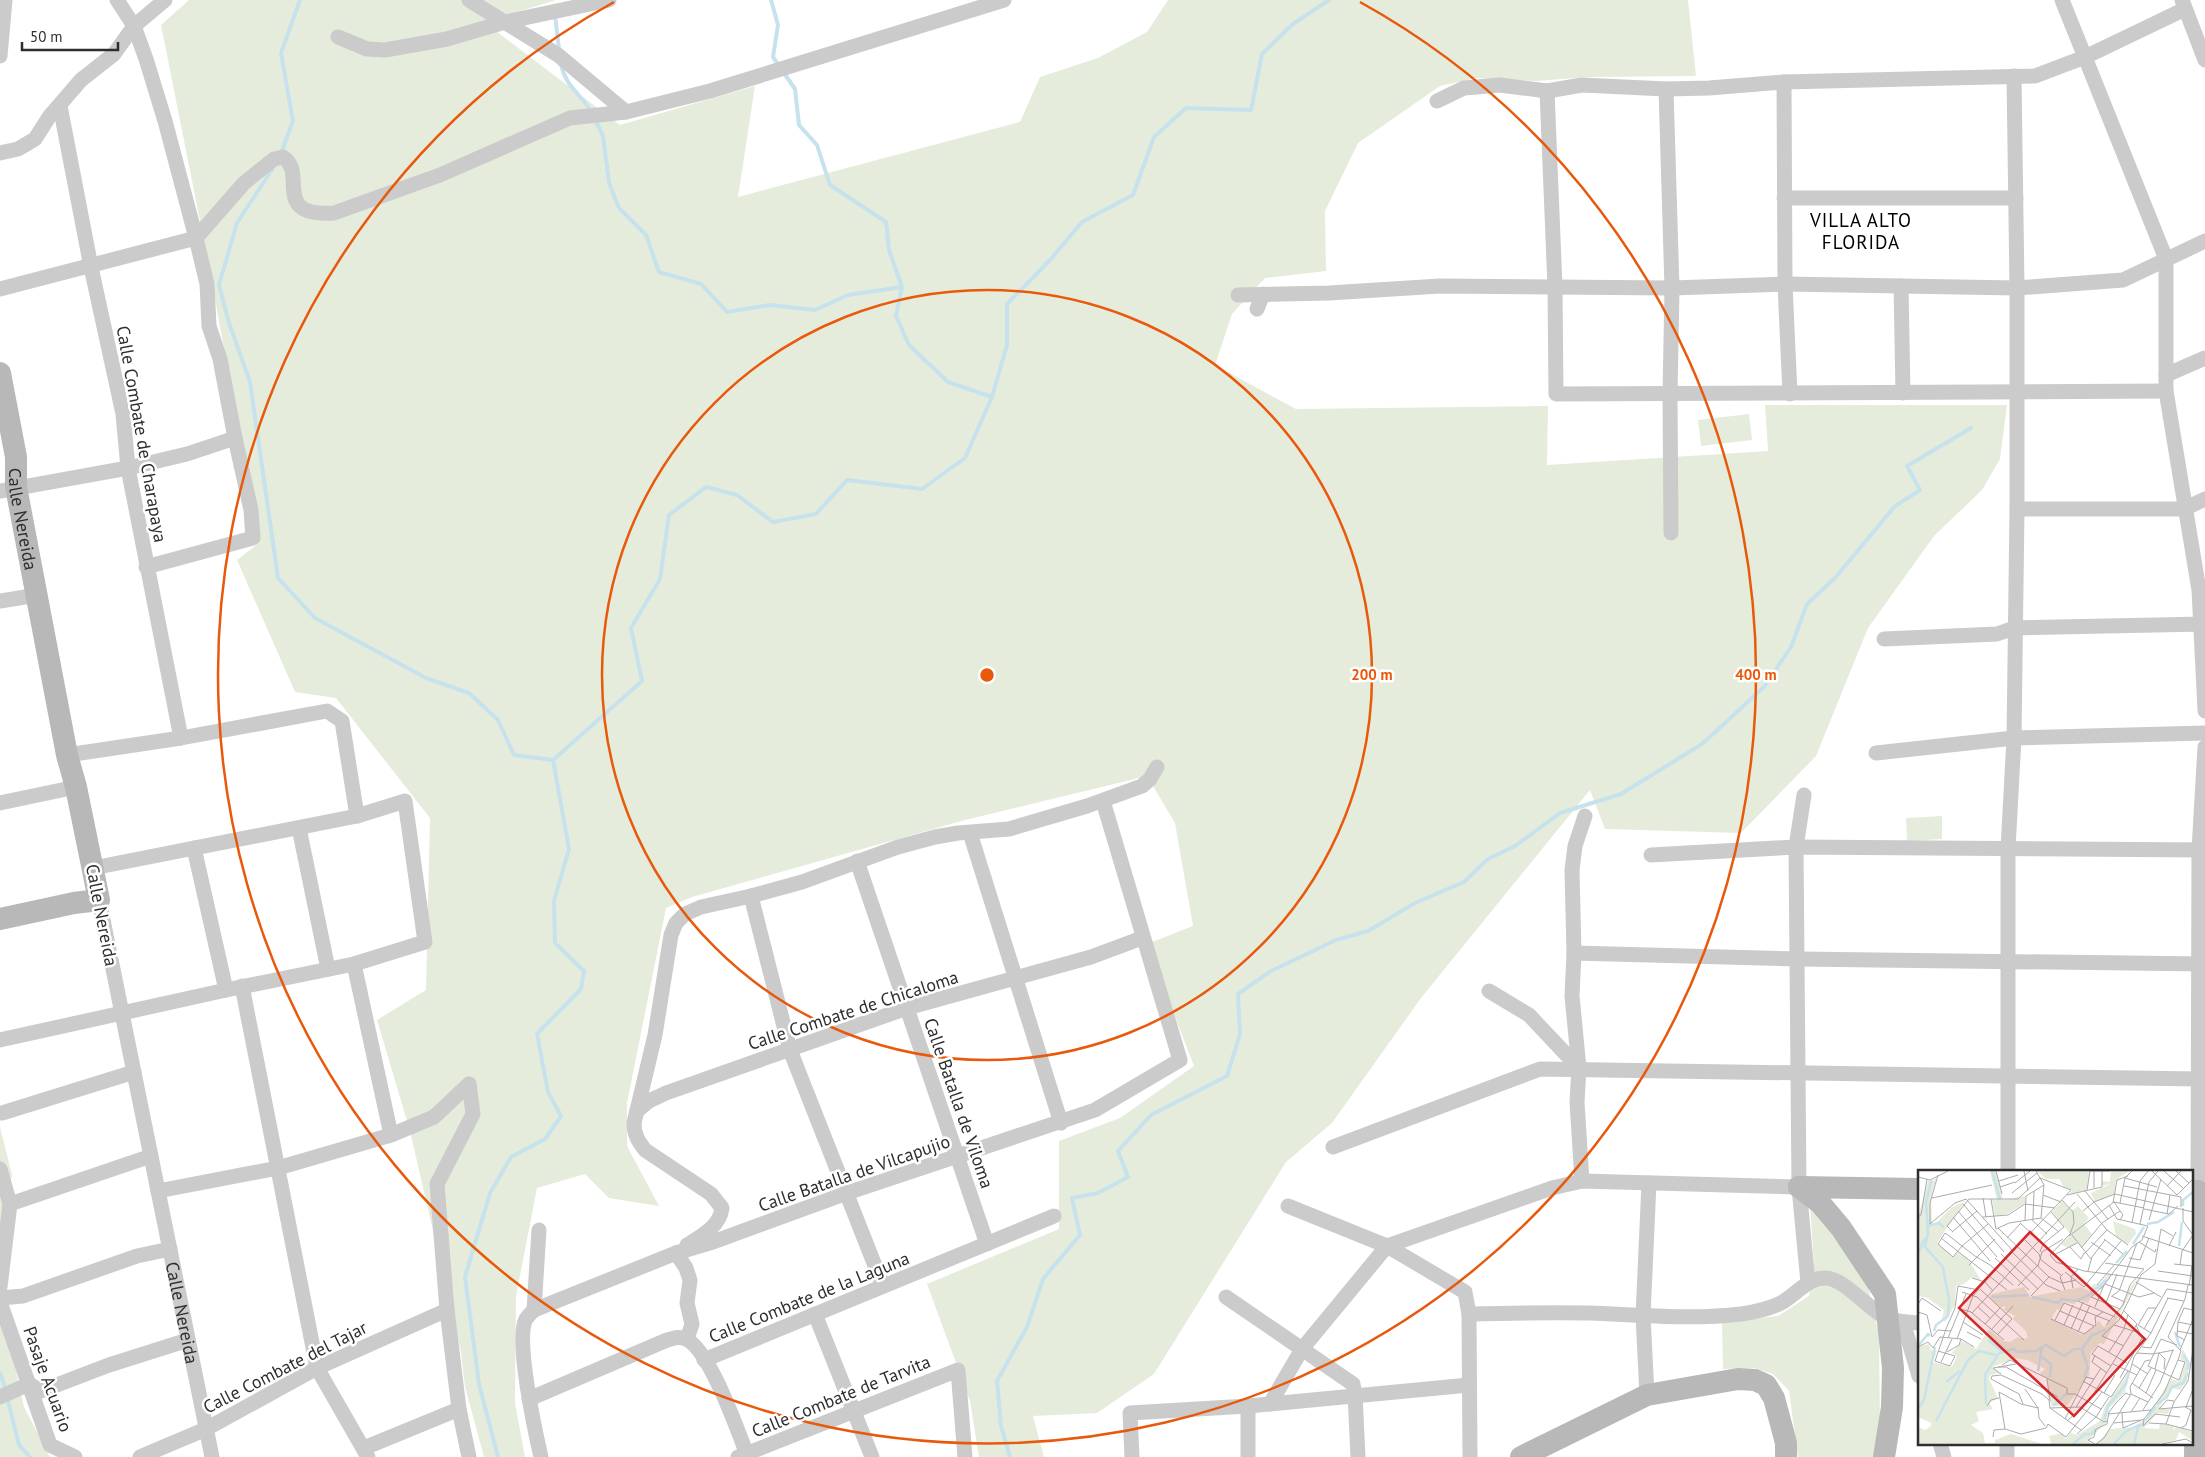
<svg xmlns="http://www.w3.org/2000/svg" width="2205" height="1457" font-family="'PT Sans',sans-serif">
	<rect width="100%" height="100%" fill="#fff"/>
	<!-- green -->
	<path fill="#e6ecdb" d="M189,0H556L484,22L620,125L755,86L738,197L1020,122L1040,77L1098,58L1147,32L1168,0H1688L1696,76L1588,77L1536,81L1477,78L1440,86L1358,143L1325,211L1326,271L1265,278L1232,314L1215,365L1296,409L1548,406L1547,465L1768,451L1765,405H2007L2000,459L1982,490L1934,536L1868,628L1816,756L1741,833L1605,829L1590,790L1421,998L1332,1123L1286,1162L1154,1374L1097,1413L1033,1416L1044,1457H979L970,1401L927,1284L1059,1229V1141L1120,1118L1194,1066L1147,944L1193,926L1175,823L1147,776L965,820L692,897L666,908L627,1103V1146L659,1206L609,1198L585,1174L537,1188L516,1296L515,1403L525,1457H484L465,1387L461,1352L410,1131L377,1020L426,990L430,818L336,698L295,692L237,560L259,543L210,271L161,25Z
		M1749,414L1752,440L1701,446L1698,420Z
		M1942,816V839L1907,841L1906,818Z
		M0,1127L12,1175L0,1228Z
		M1810,1204L1867,1281L1879,1335L1880,1425L1874,1457H1798L1789,1391L1773,1374L1754,1368L1723,1369L1722,1322L1778,1316L1809,1296L1814,1265Z
		M0,1299L24,1407L50,1457H0Z"/>
	<g fill="none" stroke-linecap="round" stroke-linejoin="round">
		<!-- stream -->
		<path stroke="#c6e2ed" stroke-width="4" d="M771,0L778,25L773,57L780,67
			M555,15L559,50
			M561,64C566,88 580,92 591,112
			M784,73L795,89L799,125L817,145L830,185L886,222L889,250L902,287L896,316L909,345L948,382L992,397
			M594,118L603,136L609,183L619,208L646,235L659,272L701,284L727,312L770,305L815,310L848,295L902,287
			M281,153L293,121L281,53L300,0
			M273,168L237,223L219,285L229,323L250,382L278,578L315,618L426,678L469,693L498,720L514,755L553,760
			M0,1373L5,1387
			M8,1401L19,1445L30,1457
			M498,1457L479,1384L465,1277L490,1193L511,1157L545,1139L561,1116L548,1092L537,1034L581,989L584,971L555,943L554,901L569,849L553,760L642,681L631,628L660,579L669,515L706,487L737,495L773,522L816,514L847,480L922,489L965,458L992,397L1007,345V304L1050,260L1082,222L1133,195L1154,137L1186,108L1251,110L1262,54L1293,24L1329,0
			M1010,1457L1001,1426L997,1381L1027,1327L1043,1279L1080,1235L1072,1198L1098,1193L1128,1177L1118,1151L1151,1115L1227,1076L1240,1034L1238,994L1271,971L1336,940L1368,931L1415,903L1464,882L1488,859L1515,846L1560,813L1621,794L1702,744L1764,687L1791,647L1807,604L1835,578L1895,506L1920,490L1907,466L1971,428"/>
		<!-- street -->
		<g stroke="#cbcbcb" stroke-width="15">
			<path d="M117,0L134,26L146,59L165,121L196,238L207,284L209,326L220,359L235,438L251,510L253,538L146,567"/>
			<path d="M469,0L558,55L626,112"/>
			<path d="M2062,0L2166,259V391L2199,590L2205,711"/>
			<path d="M2182,0L2205,60"/>
			<path d="M338,37L367,49L385,50L447,39L505,22L609,0"/>
			<path d="M0,56L5,0"/>
			<path d="M1784,82L1785,284L1790,394"/>
			<path d="M1666,89L1672,288L1670,394L1671,533"/>
			<path d="M1547,91L1555,287L1556,394L2166,391"/>
			<path d="M1437,101L1464,88L1500,85L1547,91L1582,85L1666,89L1709,88L1784,82L2035,76L2085,57L2185,9"/>
			<path d="M60,106L91,267L123,414L128,468L181,738"/>
			<path d="M0,153L18,149L35,139L49,117L81,80L114,54L134,26L165,0"/>
			<path d="M1784,198H2016"/>
			<path d="M1901,286L1903,393"/>
			<path d="M0,289L196,238L244,183L274,159L283,157C308,173 270,217 334,213L440,175L570,118L626,112L710,91L1004,0"/>
			<path d="M1238,295L1329,293L1440,286L1672,288L1785,284L2017,288L2123,280L2205,241"/>
			<path d="M1257,309L1263,294"/>
			<path d="M2166,375L2205,358"/>
			<path d="M0,491L128,468L187,454L235,438"/>
			<path d="M2017,509H2184L2205,499"/>
			<path d="M0,601L37,595"/>
			<path d="M1884,639L1997,634L2014,628L2205,624"/>
			<path d="M2205,747L2199,850L2198,1191H2205"/>
			<path d="M1876,753L2014,738L2205,733"/>
			<path d="M67,755L181,738L327,711L342,721L357,816"/>
			<path d="M1804,795L1796,847L1799,1187L1808,1283"/>
			<path d="M0,803L76,787"/>
			<path d="M299,828L328,969"/>
			<path d="M970,833L1061,1123"/>
			<path d="M194,848L226,990"/>
			<path d="M1651,855L1796,847L2205,850"/>
			<path d="M857,861L987,1244"/>
			<path d="M751,896L790,1050L883,1286"/>
			<path id="s1" d="M99,900L212,1457"/>
			<path d="M1574,953L1799,959L2205,964"/>
			<path d="M354,964L391,1135"/>
			<path d="M242,986L317,1368L368,1457"/>
			<path d="M1489,991L1529,1015L1579,1068"/>
			<path d="M0,1040L226,990L354,964L425,942L405,801L357,816L93,868"/>
			<path d="M637,1111L649,1101L666,1093L907,1008L1091,957L1142,938"/>
			<path d="M2,1113L134,1072"/>
			<path d="M1333,1147L1540,1069L2199,1079"/>
			<path d="M0,1169L10,1204L0,1287"/>
			<path d="M2008,1171V849L2014,738L2017,509V288L2014,76"/>
			<path d="M1582,1181L1577,1102L1579,1068L1572,996L1574,953L1572,870L1575,846L1585,816"/>
			<path d="M158,1191L278,1168L391,1135L434,1117L469,1084"/>
			<path d="M10,1204L151,1156"/>
			<path d="M1288,1206L1387,1246L1465,1292L1469,1314L1470,1457"/>
			<path d="M539,1230L534,1310C531,1313 528,1316 526,1319C515,1339 535,1431 541,1457"/>
			<path d="M687,1245C702,1236 720,1226 722,1208L711,1194L645,1150C638,1141 634,1134 634,1123L655,1035L671,935L676,923L685,914L701,907L751,896L802,882L898,847L935,837L958,833L1009,829L1087,806L1142,786L1150,779L1157,767"/>
			<path d="M676,1253L686,1268L690,1280L687,1303L692,1324L687,1339"/>
			<path d="M1226,1297L1353,1384L1355,1394L1358,1457"/>
			<path d="M0,1298L23,1296L137,1256L170,1249"/>
			<path d="M0,1302L50,1445L75,1457"/>
			<path d="M534,1310L676,1253L713,1242L847,1193L1095,1110L1180,1060L1103,801"/>
			<path d="M815,1314L872,1457"/>
			<path d="M1469,1314C1509,1313 1550,1312 1590,1313C1640,1315 1691,1320 1741,1314C1755,1312 1769,1309 1781,1303C1796,1295 1808,1277 1826,1278C1845,1279 1868,1309 1885,1317C1895,1322 1908,1322 1919,1323"/>
			<path d="M1903,1322L1919,1376"/>
			<path d="M704,1360L1054,1216"/>
			<path d="M29,1384L41,1391L109,1365L188,1340"/>
			<path d="M1647,1395L1643,1316L1649,1183"/>
			<path d="M0,1397L29,1384"/>
			<path d="M529,1399L667,1340C674,1338 679,1336 686,1339C710,1350 738,1432 748,1457"/>
			<path d="M1270,1404L1302,1349L1387,1246L1552,1188L1582,1181L1799,1187"/>
			<path d="M1248,1406V1457"/>
			<path d="M1940,1443L1944,1457"/>
			<path d="M364,1448L459,1409"/>
			<path d="M140,1457L206,1429L317,1368L447,1310"/>
			<path d="M469,1457L459,1409L447,1310L437,1184L473,1114L469,1084"/>
			<path d="M738,1457L958,1370L965,1457"/>
			<path d="M1132,1457L1130,1413L1248,1406L1469,1385"/>
			<path d="M2007,1457V1443"/>
		</g>
		<!-- secondary -->
		<g stroke="#b8b8b8" stroke-width="22">
			<path id="s2" d="M0,373L16,457V487L67,755L76,787L99,900L74,903L0,919"/>
			<path d="M1799,1187L1820,1203L1841,1228L1885,1294L1893,1368L1892,1407L1884,1457"/>
			<path d="M1799,1187L1919,1189"/>
			<path d="M2191,1191H2198L2195,1457"/>
			<path d="M1521,1457L1647,1395L1738,1379L1755,1380L1766,1385L1774,1398L1786,1443V1457"/>
		</g>
	</g>
	<!-- distance rings -->
	<g fill="none" stroke="#e8590c" stroke-width="2.5">
		<circle cx="987" cy="675" r="385"/>
		<path d="M1360 2A769 769 0 1 1 614 2"/>
	</g>
	<g text-anchor="middle" dominant-baseline="central" stroke-width="5" stroke-linejoin="round" paint-order="stroke">
		<!-- street labels -->
		<g font-size="18" fill="#2e2e2e" stroke="#fff">
			<text transform="translate(142 434) rotate(80)">Calle Combate de Charapaya</text>
			<text stroke="none"><textPath href="#s2" startOffset="148">Calle Nereida</textPath></text>
			<text transform="translate(102 915) rotate(79)">Calle Nereida</text>
			<text transform="translate(853 1010) rotate(-18)">Calle Combate de Chicaloma</text>
			<text transform="translate(959 1103) rotate(71)">Calle Batalla de Viloma</text>
			<text transform="translate(854 1173) rotate(-19)">Calle Batalla de Vilcapujio</text>
			<text transform="translate(809 1297) rotate(-22)">Calle Combate de la Laguna</text>
			<text stroke="none"><textPath href="#s1" startOffset="421">Calle Nereida</textPath></text>
			<text transform="translate(285 1367) rotate(-27)">Calle Combate del Tajar</text>
			<text transform="translate(48 1379) rotate(70)">Pasaje Acuario</text>
			<text transform="translate(841 1396) rotate(-22)">Calle Combate de Tarvita</text>
		</g>
		<!-- neighbourhood labels -->
		<g font-size="19" letter-spacing="1" fill="#000" stroke="#fff">
			<text x="1861" y="220">VILLA ALTO<tspan x="1861" dy="22">FLORIDA</tspan></text>
		</g>
	</g>
	<!-- overview -->
	<g transform="translate(1918 1170)">
		<rect width="275" height="275" fill="#fff"/>
		<path d="M72,1H78L85,30L107,26V33L89,44L77,46L74,29L79,30ZM119,1H171L169,19L152,25L154,20L146,17L141,9H128ZM193,1H211L198,10L196,24L177,32L173,23L192,14L184,16V11L192,12ZM18,9L13,27L14,57L33,38L47,31L19,73L35,87L40,82L49,88L63,110L54,107L46,114L38,116L37,135L27,152L24,149L26,140L10,128L0,126V48L10,11ZM144,31L153,41L160,36L171,48L166,54L174,64L163,77L160,73L149,78L143,74L153,65L134,42ZM195,51L217,59L218,64L210,74L198,67ZM191,103L194,104L183,120L178,118L170,133L161,130L156,134L146,132L142,140L139,139L135,145L134,149L164,165L179,155L180,150L186,157L197,147L213,116L220,109L186,174L182,173L173,182L171,205L149,236H134L126,218L131,221L130,209L121,204L127,199L109,190L97,188L74,197L82,203L73,205L71,209L80,228L71,233L75,239L58,242L61,251L53,255L65,263L67,273H77V270L93,264L124,274H0V257L7,260L13,256V253L0,247V177L11,174L13,180L19,181L15,192L34,197L39,186L34,183L44,171L58,179L71,159L85,171L92,172L100,167L107,169L110,167L108,161L95,149L97,146L85,139L88,138L86,136L83,138L71,127L74,124L106,117L112,127L163,117L171,121L175,114H182ZM265,179L271,191L269,211L262,220L254,218L241,237L252,239L250,244L240,243L226,258L241,259L242,253L256,256L255,261L258,257L275,262V271L261,262L258,270L241,274H179L192,259L216,257L228,248L253,209L261,211L268,192L262,189ZM211,202L207,223L191,238L188,253L169,271L175,274H133L131,266L144,263L148,269L152,263L159,265L182,251L187,236Z" fill="#e6ecdb"/>
		<path fill="none" stroke="#c6e2ed" stroke-width="2.5" d="M74,1L82,29M13,11L8,33L10,63L7,77L25,97L31,130L30,146L18,155L16,161M265,36V30L275,22M229,54L240,52L256,42M10,56L21,53L26,57M215,74L226,57M261,76L264,52M0,84L7,68M198,93L209,81M74,127L111,125M114,127L140,133L144,129L158,131L171,125L188,110M257,162L262,177M70,170L84,181M1,175L10,164L12,166M164,179L170,198L166,207M266,185L271,194L269,200M124,187L133,194L132,207M120,201L124,177M28,212L42,201M68,234L67,205L81,183L96,179L99,182L118,181L128,175L146,186L156,179H164L173,166L188,159M239,234L249,227L254,217L265,213L270,203M135,236L148,224M0,239L6,230L17,177M186,250L190,236L208,214L211,202M228,250L237,237M18,251L50,190L61,181L78,185M155,274L167,264H174L177,259M196,274L207,262L221,255M216,274L220,257L224,254"/>
		<path fill="none" stroke="#ababab" stroke-width="1" d="M78,1L84,24M106,1L110,21M118,1L126,15L123,48M172,1H192M176,1V18M234,1L259,25M246,1L266,19M258,1L271,13M20,5L12,33V54L37,33L48,29L95,81M0,7L12,10L30,1M207,8L239,17M81,11L100,5M97,13L112,1M206,16L263,27V37M249,16L263,1M82,17L97,12M166,20L190,49M169,20L172,1M94,23L119,3M159,24L189,60L210,75M125,25L143,32M149,25L184,17V1M259,25L275,9M14,28L74,15M65,28L68,47M73,29L78,59M144,30L155,42L156,53L152,64L132,85L138,92L166,101L275,115M196,32L205,45L202,50M195,33L199,10L210,6M202,33L207,8L214,1M45,34L86,82M265,38V51L275,65M226,39L251,44L260,36M40,41L79,87M165,41L176,32L197,24L275,42M249,44L252,25M0,47L3,45L9,9M35,47L72,91M65,47L90,45L107,34L137,38M113,49L129,64M115,49L116,21M107,50L108,26L126,15M231,50L243,9M102,53L123,72M214,53L222,11L230,1M70,54L44,76L35,87L20,74L27,63L30,65L44,76L57,86L72,95L95,115M222,54L231,12L240,1M80,58L131,107L144,113L158,110M78,59L91,53L123,48L141,62M34,62L59,41M35,62L29,56L51,29H100L122,8L153,20L70,108L55,126L39,169M154,65L173,89M151,66L196,32L226,38M224,66L275,83M23,68L89,120M89,68L103,53M106,69L121,84L123,90L143,105M186,69L205,84M173,72L193,86M221,72L237,82L238,79M251,76L258,62M152,77L163,89L166,83M163,78L184,53L202,41M94,82L128,115L142,121M122,82L125,74L146,57L133,42M83,84L120,119M166,84L189,60M136,85L159,73M77,88L111,120M211,88L222,90L231,68M187,93L226,99M256,94L275,96M51,95L77,69M262,95L264,81L275,65M120,96L124,82L145,69M170,101L174,87L187,70M240,101L275,106M147,102L166,117L203,71M145,104L142,107L147,120M54,108L67,112L75,121M218,112L243,127M187,114L221,127L236,123M179,115L196,95M186,115L173,127L202,139M100,116L121,94M271,116L274,96M155,118L153,107L160,99M62,119L94,149L79,165M44,122L59,127L106,170M113,126L131,107M193,126L207,132M194,126L201,121L219,73M249,128L266,131M160,131L197,147M188,133L199,104M0,134L4,128L23,141M60,137L72,148M177,137L186,115L214,77L224,70L230,56L199,49L191,35M42,139L53,142L86,170M142,141L176,156M0,142L9,145L14,167L20,160L33,161M54,143L157,32M133,149L166,164L178,155L177,147L185,142M137,150L146,133L192,151M45,152L65,165M260,152L275,155M67,154L82,138M146,155L155,135M188,155L205,135L212,115L226,99M196,155L222,163M153,159L165,132M226,159L249,119L275,123M73,160L95,136M259,161L275,164M49,162L63,169M160,162L172,135M233,163L220,155L230,138H238M184,166L201,150L223,105L237,94L243,59L255,66M184,166L206,176M30,168L48,124M267,170L259,166L260,152L266,138L275,140M241,173L230,196L261,210L267,192L260,190M241,173L243,169L259,175M0,177L10,172L15,178L22,167L43,169L56,177M224,177L233,178L251,141M262,180L275,149M20,181L37,186L32,196L17,191L28,159L37,138L40,116L61,120M29,182L41,175L43,169M191,182L206,159L210,144M219,183L235,184L256,180M177,185L174,192L189,203M23,192L34,169M195,194L219,205M214,194L230,204M84,195L92,190L149,218V224H157L183,239M193,196L174,184L180,176L209,193M80,197H88L140,227M237,199L241,183L247,189L246,199M212,201L216,187L233,163L250,128M83,204L75,198L98,194M202,208L224,168L218,155M129,209L132,231M165,211L193,227L210,201M214,213L235,228M221,218L233,198M186,223L197,205M228,223L238,200M213,224L230,232M105,234L101,224L73,209L74,206L83,205L124,224L131,230L132,238M69,236L73,230L81,228M120,237L121,248L127,256M158,237L183,198M268,237L275,219M241,239L275,236M241,239L249,230L256,231M225,240L242,213L255,180M213,242L222,228M204,243L205,258L226,249M190,244L233,240M262,247L237,244L225,256L226,249L246,223L260,190L263,181L250,167L267,129L270,115M147,249L168,207L176,209M149,251L171,231L219,154L206,141M196,253L223,250M231,253L248,254L275,261M248,254L256,232L270,211L275,180M263,258L268,255L273,240L267,237M87,259L81,222L103,234L120,238L107,219M163,260L132,238L162,237L186,252L189,251M159,264L178,247L191,227M75,267L76,260L87,259L103,264L128,258L130,254L148,267L184,222M177,274L170,270L176,267L178,259L189,254L191,242L198,233L208,223L212,225M178,274L186,268L213,224L212,217L227,191L232,190M244,274L268,269L275,273"/>
		<path fill="#d62828" fill-opacity="0.15" stroke="#d62828" stroke-width="2.5" d="M112,62L227,169L156,246L41,138Z"/>
		<rect width="275" height="275" fill="none" stroke="#2e2e2e" stroke-width="2.5"/>
	</g>
	<circle cx="987" cy="675" r="8" fill="#e8590c" stroke="#fff" stroke-width="2.5"/>
	<g font-size="15" text-anchor="middle" font-weight="bold" fill="#e8590c" stroke="#fff" stroke-width="5" stroke-linejoin="round" paint-order="stroke">
		<text x="1372" y="680">200 m</text>
		<text x="1756" y="680">400 m</text>
	</g>
	<!-- scale -->
	<path d="M22 42v8h96v-8" fill="none" stroke="#2e2e2e" stroke-width="2.5"/>
	<text x="30" y="42" font-size="15" fill="#2e2e2e" stroke="#ffffff" stroke-width="4" paint-order="stroke">50 m</text>
</svg>
